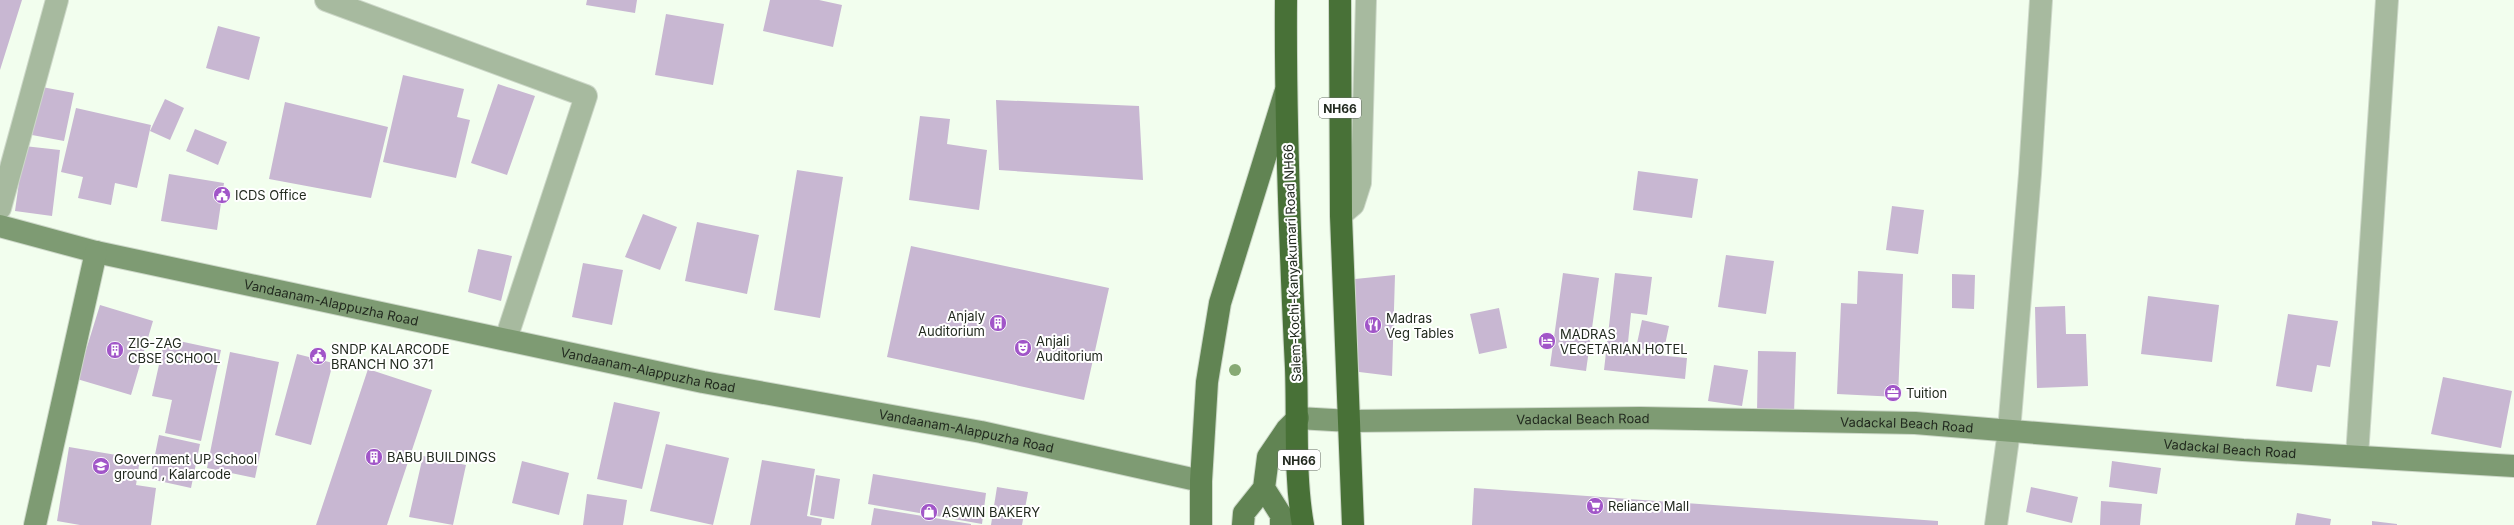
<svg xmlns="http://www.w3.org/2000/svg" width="2514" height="525" font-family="Inter,sans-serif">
	<rect width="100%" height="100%" fill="#f2feee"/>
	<!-- building -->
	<path fill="#c8b7d2" d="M0,0H22L0,70Z
		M587,0H637L635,13L586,5Z
		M770,0H819L842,5L833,47L763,31Z
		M666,14L724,24L713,85L655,75Z
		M218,26L260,37L249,80L206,68Z
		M403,75L464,89L457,117L470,120L456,178L383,162Z
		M498,84L535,96L507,175L471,163Z
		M42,87L74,93L64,141L32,135Z
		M165,99L184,108L170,140L150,131Z
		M996,100L1139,106L1143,180L999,170Z
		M285,102L388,127L371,198L269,179Z
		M76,108L151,125L137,188L115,183L111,205L78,198L83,177L61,172Z
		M920,116L950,119L947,144L987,150L979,210L909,200Z
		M195,129L227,142L218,165L186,151Z
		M24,146L60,150L52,216L15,211Z
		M797,170L843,177L820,318L774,310Z
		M1638,171L1698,179L1692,218L1633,210Z
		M169,174L224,183L217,230L161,221Z
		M1892,206L1924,210L1918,254L1886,250Z
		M643,214L677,227L660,270L625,257Z
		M697,222L759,235L747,294L685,281Z
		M911,246L1109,288L1084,400L887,357Z
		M478,249L512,256L501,301L468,292Z
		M1726,255L1774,261L1766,314L1718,307Z
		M583,263L623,270L612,325L572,317Z
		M1858,271L1903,274L1898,397L1837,394L1841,303L1857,304Z
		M1563,273L1599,278L1586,371L1550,366Z
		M1615,273L1652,277L1647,315L1631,313L1627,352L1687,358L1685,379L1604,370Z
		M1952,274L1975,275L1974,309L1952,308Z
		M1395,275L1392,376L1351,371L1355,279Z
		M2148,296L2219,305L2212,362L2141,354Z
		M100,305L153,321L131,395L77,379Z
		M2065,306L2066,334H2086L2088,386L2037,388L2035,307Z
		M1499,308L1507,348L1479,354L1470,314Z
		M2288,314L2338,321L2330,367L2317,365L2312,392L2276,386Z
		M1642,320L1669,326L1663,354L1636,348Z
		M165,338L221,350L201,441L165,433L172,400L152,396Z
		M1758,351L1796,352L1794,414L1757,413Z
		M230,352L279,362L255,478L207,468Z
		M297,354L333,363L311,445L275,435Z
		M1714,365L1748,370L1742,406L1708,401Z
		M368,369L432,390L387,525H316Z
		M2443,377L2512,391L2501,448L2431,434Z
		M614,402L660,412L642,489L597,479Z
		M159,435L200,444L191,488L150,479Z
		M666,444L729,458L713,525L650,511Z
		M69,447L140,459L136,485L156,488L151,525H80L57,521Z
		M423,456L466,465L453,525L409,517Z
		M762,460L815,469L807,516L822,519L821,525H750Z
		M522,461L569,473L559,515L512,503Z
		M2112,461L2161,468L2157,494L2109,487Z
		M873,474L986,493L982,524L868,504Z
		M816,475L840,479L834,519L810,515Z
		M997,487L1028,492L1022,525H991Z
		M2031,487L2078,497L2072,523L2026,512Z
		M1474,488L1938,521V525H1472Z
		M587,494L627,500L623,525H583Z
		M2101,501L2142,504L2140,525H2100Z
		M874,508L971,524V525H871Z
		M2297,513L2331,519L2330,525H2295Z
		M2372,521L2397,524V525H2372Z"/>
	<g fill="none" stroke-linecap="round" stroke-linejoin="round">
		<defs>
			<path id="lane" d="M1341,216L1354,205L1361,183L1366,0"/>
			<path id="street" d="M326,0L586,96L506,339
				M0,208L57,0
				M2357,456L2387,0
				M1996,525L2009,431L2030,174L2041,0"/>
			<g id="secondary">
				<path id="s1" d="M0,226L96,252L703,382L981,432L1201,481"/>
				<path id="s2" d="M1298,418L1350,421L1640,418L1915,423L2243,450L2514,466"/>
				<path d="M35,525L96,252"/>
			</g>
			<path id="primary" d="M1201,525V481L1207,382L1220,303L1285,93
				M1243,525L1244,513L1264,488
				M1281,525V515L1264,488L1268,457L1287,429L1298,418"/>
			<path id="highway" d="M1286,0C1285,123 1290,246 1296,368C1298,420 1294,474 1303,525
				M1340,0L1341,216L1353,525"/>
		</defs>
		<!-- lane casing -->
		<use href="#lane" stroke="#cdd8c9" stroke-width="22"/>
		<!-- street casing -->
		<use href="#street" stroke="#cdd8c9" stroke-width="24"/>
		<!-- secondary casing -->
		<use href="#secondary" stroke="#cdd8c9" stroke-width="24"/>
		<!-- primary casing -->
		<use href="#primary" stroke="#cdd8c9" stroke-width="24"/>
		<!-- highway casing -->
		<use href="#highway" stroke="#cdd8c9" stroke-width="24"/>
		<!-- lane -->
		<use href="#lane" stroke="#a7ba9f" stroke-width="20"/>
		<!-- street -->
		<use href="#street" stroke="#a7ba9f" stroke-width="22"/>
		<!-- secondary -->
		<use href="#secondary" stroke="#7e9b73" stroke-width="22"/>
		<!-- primary -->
		<use href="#primary" stroke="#618453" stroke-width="22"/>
		<!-- highway -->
		<use href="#highway" stroke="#487137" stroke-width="22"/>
	</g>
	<!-- trees -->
	<circle fill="#87aa74" cx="1235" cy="370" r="6"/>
	<!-- icons -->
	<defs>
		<symbol id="civic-disc" viewBox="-11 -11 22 22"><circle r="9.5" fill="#a156c8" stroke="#fff"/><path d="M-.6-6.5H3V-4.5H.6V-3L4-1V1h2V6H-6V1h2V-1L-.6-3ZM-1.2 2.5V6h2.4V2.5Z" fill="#fff"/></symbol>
		<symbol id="building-disc" viewBox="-11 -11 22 22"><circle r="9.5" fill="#a156c8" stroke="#fff"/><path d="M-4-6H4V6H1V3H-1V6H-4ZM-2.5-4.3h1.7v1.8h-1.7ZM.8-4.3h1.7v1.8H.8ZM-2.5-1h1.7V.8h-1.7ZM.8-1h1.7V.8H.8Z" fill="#fff"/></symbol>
		<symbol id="restaurant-disc" viewBox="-11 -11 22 22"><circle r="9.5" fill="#a156c8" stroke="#fff"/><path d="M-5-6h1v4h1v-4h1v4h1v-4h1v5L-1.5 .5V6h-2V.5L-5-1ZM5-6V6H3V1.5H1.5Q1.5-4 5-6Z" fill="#fff"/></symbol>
		<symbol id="hotel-disc" viewBox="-11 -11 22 22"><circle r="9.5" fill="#a156c8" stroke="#fff"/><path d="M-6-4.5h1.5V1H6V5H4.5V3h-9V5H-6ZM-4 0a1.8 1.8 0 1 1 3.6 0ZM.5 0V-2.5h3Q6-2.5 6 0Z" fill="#fff"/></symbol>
		<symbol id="theatre-disc" viewBox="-11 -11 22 22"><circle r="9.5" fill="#a156c8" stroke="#fff"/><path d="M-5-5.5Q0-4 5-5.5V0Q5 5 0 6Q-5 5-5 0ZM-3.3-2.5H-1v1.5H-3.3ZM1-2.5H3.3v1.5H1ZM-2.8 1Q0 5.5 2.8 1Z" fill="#fff"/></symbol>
		<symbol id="office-disc" viewBox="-11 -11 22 22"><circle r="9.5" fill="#a156c8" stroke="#fff"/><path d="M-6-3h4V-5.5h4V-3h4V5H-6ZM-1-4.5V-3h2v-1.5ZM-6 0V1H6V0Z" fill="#fff"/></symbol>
		<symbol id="school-disc" viewBox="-11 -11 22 22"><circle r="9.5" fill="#a156c8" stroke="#fff"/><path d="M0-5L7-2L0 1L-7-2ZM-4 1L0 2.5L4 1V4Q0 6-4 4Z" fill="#fff"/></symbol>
		<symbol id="supermarket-disc" viewBox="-11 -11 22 22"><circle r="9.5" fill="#a156c8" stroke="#fff"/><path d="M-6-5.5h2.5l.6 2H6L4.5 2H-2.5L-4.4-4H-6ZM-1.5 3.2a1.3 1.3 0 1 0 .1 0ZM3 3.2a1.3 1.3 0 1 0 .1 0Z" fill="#fff"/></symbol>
		<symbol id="shop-disc" viewBox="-11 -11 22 22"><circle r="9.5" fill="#a156c8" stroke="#fff"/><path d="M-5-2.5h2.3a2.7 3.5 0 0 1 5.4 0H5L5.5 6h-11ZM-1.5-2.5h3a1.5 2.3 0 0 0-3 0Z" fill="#fff"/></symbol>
	</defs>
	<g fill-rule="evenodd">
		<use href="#civic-disc" x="212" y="185" width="20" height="20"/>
		<use href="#building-disc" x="988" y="313" width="20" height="20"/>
		<use href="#restaurant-disc" x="1363" y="315" width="20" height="20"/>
		<use href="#hotel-disc" x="1537" y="331" width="20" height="20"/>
		<use href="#theatre-disc" x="1013" y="338" width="20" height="20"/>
		<use href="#building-disc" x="105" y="340" width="20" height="20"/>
		<use href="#civic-disc" x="308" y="346" width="20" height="20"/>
		<use href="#office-disc" x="1883" y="383" width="20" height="20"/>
		<use href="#building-disc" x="364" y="447" width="20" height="20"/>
		<use href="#school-disc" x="91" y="456" width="20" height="20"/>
		<use href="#supermarket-disc" x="1585" y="496" width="20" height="20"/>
		<use href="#shop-disc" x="919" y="502" width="20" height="20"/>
	</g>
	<g text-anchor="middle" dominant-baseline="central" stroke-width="4" stroke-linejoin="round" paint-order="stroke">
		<!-- shield labels -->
		<g fill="#fff" stroke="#646a62" stroke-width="1">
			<rect x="1319" y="98" width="42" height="20" rx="3"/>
			<rect x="1278" y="450" width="42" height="20" rx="3"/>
		</g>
		<g font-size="12" font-weight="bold" fill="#222a1f">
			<text x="1340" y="108">NH66</text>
			<text x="1299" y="460">NH66</text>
		</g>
		<!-- poi labels -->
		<g font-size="13" fill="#222a1f" stroke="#fff" text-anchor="start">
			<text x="235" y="195">ICDS Office</text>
			<text x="985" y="316" text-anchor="end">Anjaly<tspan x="985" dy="15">Auditorium</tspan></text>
			<text x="1386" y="318">Madras<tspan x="1386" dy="15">Veg Tables</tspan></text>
			<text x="1560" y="334">MADRAS<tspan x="1560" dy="15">VEGETARIAN HOTEL</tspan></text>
			<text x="1036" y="341">Anjali<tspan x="1036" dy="15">Auditorium</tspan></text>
			<text x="128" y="343">ZIG-ZAG<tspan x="128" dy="15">CBSE SCHOOL</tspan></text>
			<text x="331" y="349">SNDP KALARCODE<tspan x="331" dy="15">BRANCH NO 371</tspan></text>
			<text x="1906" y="393">Tuition</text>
			<text x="387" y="457">BABU BUILDINGS</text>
			<text x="114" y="459">Government UP School<tspan x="114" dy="15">ground , Kalarcode</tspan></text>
			<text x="1608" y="506">Reliance Mall</text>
			<text x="942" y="512">ASWIN BAKERY</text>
		</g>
		<!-- street labels -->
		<g font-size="13" fill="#222a1f" stroke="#fff">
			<text transform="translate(1292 263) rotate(-92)">Salem-Kochi-Kanyakumari Road NH66</text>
			<text stroke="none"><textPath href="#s1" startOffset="340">Vandaanam-Alappuzha Road</textPath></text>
			<text stroke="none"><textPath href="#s1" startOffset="664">Vandaanam-Alappuzha Road</textPath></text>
			<text stroke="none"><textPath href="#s2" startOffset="285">Vadackal Beach Road</textPath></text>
			<text stroke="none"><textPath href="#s2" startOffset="609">Vadackal Beach Road</textPath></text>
			<text stroke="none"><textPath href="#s1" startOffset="988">Vandaanam-Alappuzha Road</textPath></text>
			<text stroke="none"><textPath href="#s2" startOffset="933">Vadackal Beach Road</textPath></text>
		</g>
	</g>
</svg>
